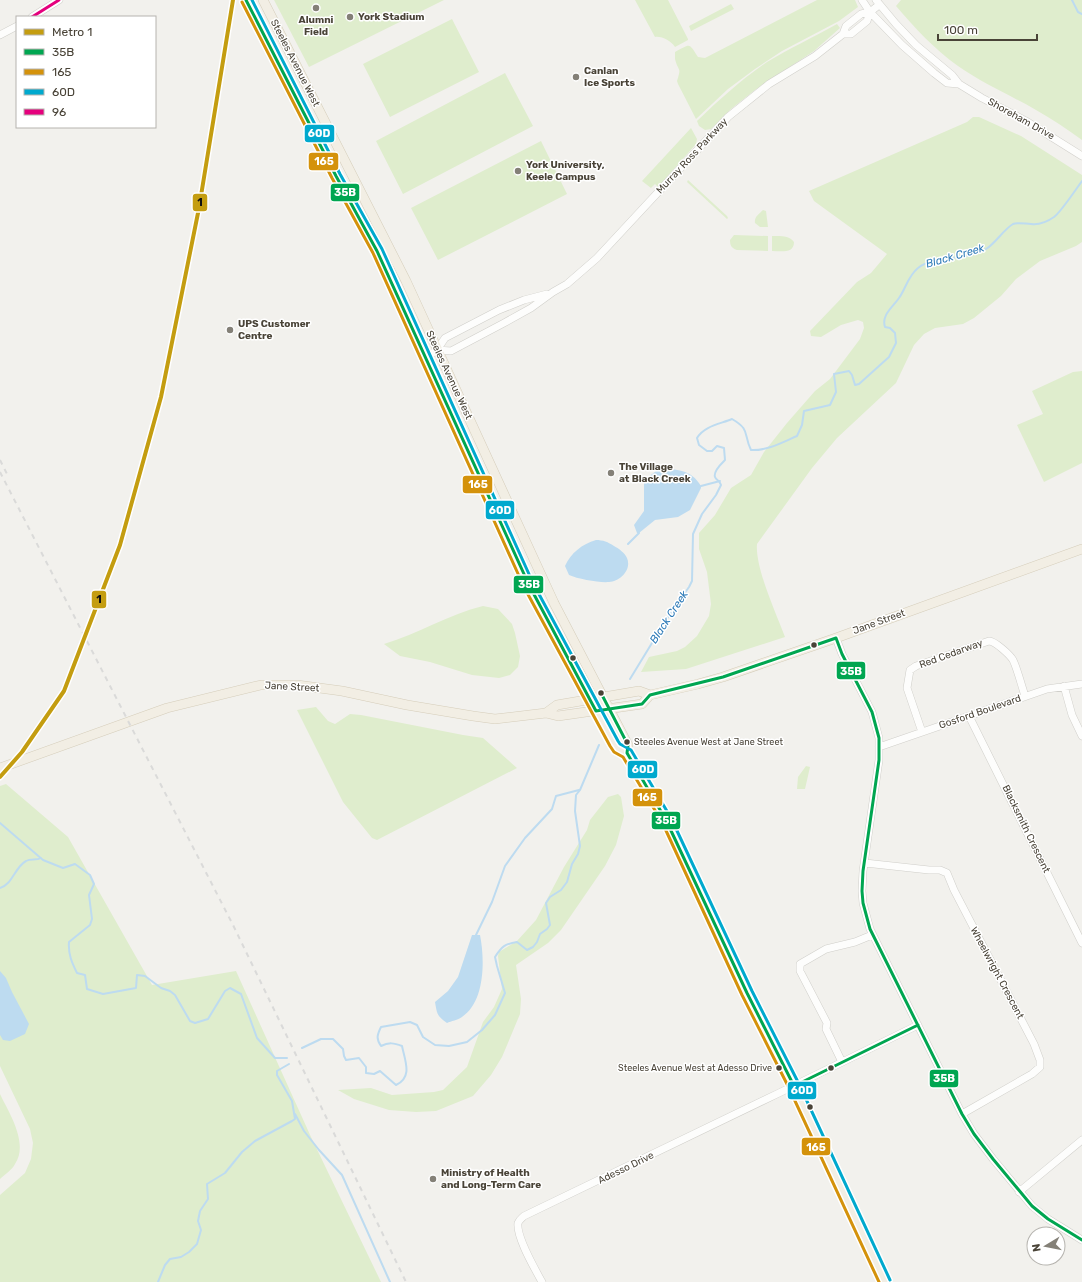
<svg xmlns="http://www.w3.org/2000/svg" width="1082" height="1282" font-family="Rubik,sans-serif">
	<rect width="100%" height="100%" fill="#f2f1ed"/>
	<!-- green -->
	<path fill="#dfedcd" d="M274,0H444L309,67Z
		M635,0H668L688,39V40L675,47C671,41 662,36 655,37Z
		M817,0H855L858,7L839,21L782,51L755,69L728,89L696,119L678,84L677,81C682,66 678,72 675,59C675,57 675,55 675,52C691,44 688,42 698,57L705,58Z
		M901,0H1082V140C1067,129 1052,119 1036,110C1010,95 982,83 958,66C934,49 915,28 896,6Z
		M731,4L734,9L691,31L689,26Z
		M452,19L479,72L390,117L363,64Z
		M837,24L840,28L814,51L755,90L731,109L711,129L705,130L699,126L697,121C719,100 742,79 767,62C790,48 814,37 837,24Z
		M505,73L533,126L403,194L376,141Z
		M973,117H979L1021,136L1082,175V242L1076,246L1040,261L1016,279L1001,296L974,318L963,324L935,328L924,334L914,345L896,383L837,438L812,468L757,544C755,568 776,613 785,637L686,669L641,672L649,657L677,651L685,647L697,636L709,616L711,604L707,572L699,549V533L715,515L731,488L751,475L764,452L787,423L815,391L830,379L860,339L864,328L863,322L858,320L841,325L821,337L811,336L810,331L857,282L871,273L887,254L814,201L809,191L967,122Z
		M691,128L697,139L696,144L658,187L655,184L651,188L642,181Z
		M541,141L567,194L438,260L411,208Z
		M688,180L727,216L728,218L727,219L687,182Z
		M763,210L766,211L768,227H760L755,223C754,217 759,214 763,210Z
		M734,235L768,236V251L737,250C731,248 730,245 730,240Z
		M772,236C780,236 789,235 794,242C794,254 781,251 772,251Z
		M1082,371V463L1044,482L1017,425L1043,414L1032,391L1073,372Z
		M483,606L498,609L512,624L515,633L520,656L518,667L510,675L499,678L472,675L430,662L400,656L384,644C418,634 449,614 483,606Z
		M316,707L328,721L335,724L350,714L361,715L463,735L483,738L517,768L377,840L372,838L343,802L297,710Z
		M806,766L810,767L805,789H797L798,777Z
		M6,784L68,837L152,985L236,971L311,1137L381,1282H0V1195L25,1173L31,1159L33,1143L30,1129L0,1066V786Z
		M618,794L621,797L624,816L616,845L605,866L561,930L548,943L516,965L521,999L520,1014L502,1057L491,1075L473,1096L436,1111L416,1112L389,1110L354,1099L338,1090L371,1088L392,1095L434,1092L443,1090L467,1067L483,1022L494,1007L502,989L498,956L499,952L517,941L536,920L564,867L587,830L590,820L608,797Z
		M0,1094C9,1113 29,1143 15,1164C12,1170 5,1174 0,1179Z"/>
	<!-- water -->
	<path fill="#bddbf0" d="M659,469C676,469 691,469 701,486V488L690,510L678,517L655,520L639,533H637L634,525L644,511V480Z
		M596,540C603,540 608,542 614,546C618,548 625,553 627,558C632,570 620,581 609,582C600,583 578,579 569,575L565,566C571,553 582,544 596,540Z
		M472,935H480C485,960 485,1002 462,1017C458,1020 451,1021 447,1023C437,1016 437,1014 435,1002L448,991L458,977Z
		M0,971L6,978L12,992L29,1024L25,1034L10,1041L3,1040L0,1035Z"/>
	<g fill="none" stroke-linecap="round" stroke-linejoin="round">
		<!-- stream -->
		<path stroke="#bddbf0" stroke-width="2" d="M1072,0L1078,12L1082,14
			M701,486L720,481
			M628,544L639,533
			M630,679L666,620L689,587L692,581L693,534L702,514L716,495L721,485C720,481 716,480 715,477C713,471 722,463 725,460L724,448L717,446L712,451H707L699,445L697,438C704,426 720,424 732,419C751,430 743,434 751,450C767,451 783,442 797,436L802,425L804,411L830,405L836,392L834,374L849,371L852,375L855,385L859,384L889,357L896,343L895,333L890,328L885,327C881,315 893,307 899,298C906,288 908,276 918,268C933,256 968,260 986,249C996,243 1003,230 1013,224C1018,222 1026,224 1031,224C1040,225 1047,222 1054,217C1061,212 1076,189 1082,181
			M0,823L43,860L63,868L75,864L90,875L94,884L89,895L92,919L90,925L69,942C68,954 72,963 77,973L85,975L87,989L103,994L136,988L137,975L145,976L161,988L170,991L175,995L190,1021L195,1023L208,1019L225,991L230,988L241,994L257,1038L275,1058H287
			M0,888C12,885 15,867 26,861C31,858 36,861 41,858
			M476,935L492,902L505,866L525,838L552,809L556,796L579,790
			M302,1048L321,1039H333L343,1049L344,1056L346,1060L359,1058L366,1067V1073L374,1074L380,1071L396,1085C413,1077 405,1061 402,1046C394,1043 389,1042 381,1046C376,1039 377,1035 381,1027L410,1022L417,1025L423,1037L435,1045L449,1046L467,1042L482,1030L495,1015L505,993L497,966L495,957C502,946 505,944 517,942L527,950L533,947L537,942L540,934L547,929L550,925L546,903L550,897L561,890L567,882L572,864L578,854L580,846L575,811L576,795L580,790L599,745
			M295,1114L304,1131L319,1150L342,1175L390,1282
			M158,1282L165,1265L170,1259L181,1257L189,1252L197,1244L201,1230L198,1221L200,1211L208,1199L207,1184L225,1173L242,1152L255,1141L292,1121L295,1119L292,1101L277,1075V1071L289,1064"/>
		<defs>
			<path id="minor" d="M862,0L870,12L902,45L934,73L947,83L959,84
				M876,0L896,24L916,45L952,75L959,84L982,98L1026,121L1082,156
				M32,17L59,0
				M843,34H851L867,21L870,12
				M0,35L17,26
				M437,350L451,351L504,323L531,308L553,292L567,284L597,258L728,117L769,84L815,56L843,34L846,26L861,14L870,12L879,5
				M425,358L437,350L445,338L499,310L524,300L547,294
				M836,638L842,654L872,712L879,738V760L863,871L862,891L863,903L870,929L962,1114L974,1134L993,1159L1032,1206L1048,1219L1082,1240
				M1064,686L1072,715L1082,736
				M969,716L1082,943
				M922,732L907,688L910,670L916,666L989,641C995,641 1010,655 1013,660C1017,668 1022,687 1025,696
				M879,747L1047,689L1082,684
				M865,863L929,870H940L947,873L954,890L1034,1044L1040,1060V1067L1032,1074L962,1114
				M842,1062L826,1029L827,1023L800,971V964L826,949L855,942L872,935
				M1019,1192L1082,1140
				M542,1282C535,1269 516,1237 518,1223C519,1220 522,1218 524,1216L779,1093L918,1025"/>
			<path id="major" d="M246,0L336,176L377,251L482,480L529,585L614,744L617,748L627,753L666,820L706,904L747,993L794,1086L885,1282
				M263,0L406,281L554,603L628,745L627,753
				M546,713L557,705L639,691L650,695
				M0,768L167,708L261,685H297L342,691L407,705L473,716L495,719L546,713L558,716L642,704L650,695L698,684L723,677L836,638L1082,549"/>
		</defs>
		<!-- minor casing -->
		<use href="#minor" stroke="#d0cfca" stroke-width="8"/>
		<!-- major casing -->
		<use href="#major" stroke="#d5cdba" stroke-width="10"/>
		<!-- minor -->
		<use href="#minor" stroke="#fdfdfc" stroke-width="7"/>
		<!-- major -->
		<use href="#major" stroke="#f2eee4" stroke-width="9"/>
		<!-- rail -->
		<path stroke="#dadad9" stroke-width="2" stroke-dasharray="5 5" stroke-linecap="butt" d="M0,460L8,476
			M0,472L233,925L406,1282"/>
		<defs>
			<path id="bus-1" d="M246,0L336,176L377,251L529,585L596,711L642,704L650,695L723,677L836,638L842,654L872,712L879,738V760L863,871L862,891L863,903L870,929L962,1114L974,1134L993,1159L1032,1206L1048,1219L1082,1240
				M601,693L628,745L627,753L666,820L747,993L794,1086L918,1025"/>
			<path id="bus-2" d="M242,2L332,178L373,253L524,587L610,746L614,752L623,757L662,822L742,995L789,1088L879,1282"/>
			<path id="bus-3" d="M252,0L340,174L382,249L533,583L618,741L620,744L631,750L671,818L752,991L799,1084L890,1280"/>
			<path id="bus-4" d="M32,17L59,0"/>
		</defs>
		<!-- bus-1 casing -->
		<use href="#bus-1" stroke="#fff" stroke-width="6"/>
		<!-- bus-2 casing -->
		<use href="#bus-2" stroke="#fff" stroke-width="6"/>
		<!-- bus-3 casing -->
		<use href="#bus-3" stroke="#fff" stroke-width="6"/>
		<!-- bus-4 casing -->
		<use href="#bus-4" stroke="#fff" stroke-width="6"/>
		<!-- bus-1 -->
		<use href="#bus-1" stroke="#00a651" stroke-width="3"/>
		<!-- bus-2 -->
		<use href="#bus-2" stroke="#d4920b" stroke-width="3"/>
		<!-- bus-3 -->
		<use href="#bus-3" stroke="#00a9ce" stroke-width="3"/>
		<!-- bus-4 -->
		<use href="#bus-4" stroke="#e5007d" stroke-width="3"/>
		<defs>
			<path id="metro-1" d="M0,777L22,752L64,691L120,545L161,397L199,208L233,0"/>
		</defs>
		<!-- metro-1 casing -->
		<use href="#metro-1" stroke="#fff" stroke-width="7"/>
		<!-- metro-1 -->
		<use href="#metro-1" stroke="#c49d10" stroke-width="4"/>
	</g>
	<!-- markers -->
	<g fill="#848077" stroke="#fff" stroke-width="1.5">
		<circle cx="316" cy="8" r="4"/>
		<circle cx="350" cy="17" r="4"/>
		<circle cx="576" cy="77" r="4"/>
		<circle cx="518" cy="171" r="4"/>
		<circle cx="230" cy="330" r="4"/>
		<circle cx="611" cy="473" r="4"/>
		<circle cx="433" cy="1179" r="4"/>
	</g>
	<g fill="#494337" stroke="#fff" stroke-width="1.5">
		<circle cx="814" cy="645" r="3.5"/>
		<circle cx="573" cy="658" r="3.5"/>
		<circle cx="601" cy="693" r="3.5"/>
		<circle cx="627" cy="742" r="3.5"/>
		<circle cx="779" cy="1068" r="3.5"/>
		<circle cx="831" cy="1068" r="3.5"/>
		<circle cx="810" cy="1107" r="3.5"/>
	</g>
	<g text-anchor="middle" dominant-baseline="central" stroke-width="3" stroke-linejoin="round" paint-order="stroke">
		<!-- bus labels -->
		<g font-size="9" fill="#494337" stroke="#fff" text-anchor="start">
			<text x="634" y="742">Steeles Avenue West at Jane Street</text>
			<text x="772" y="1068" text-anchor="end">Steeles Avenue West at Adesso Drive</text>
		</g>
		<!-- poi labels -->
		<g font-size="10" font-weight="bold" fill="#494337" stroke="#fff" text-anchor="start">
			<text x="358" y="17">York Stadium</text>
			<text x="316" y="20" text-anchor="middle">Alumni<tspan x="316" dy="12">Field</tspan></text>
			<text x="584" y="71">Canlan<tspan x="584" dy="12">Ice Sports</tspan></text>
			<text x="526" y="165">York University,<tspan x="526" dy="12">Keele Campus</tspan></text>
			<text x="238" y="324">UPS Customer<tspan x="238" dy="12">Centre</tspan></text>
			<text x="619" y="467">The Village<tspan x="619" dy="12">at Black Creek</tspan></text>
			<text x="441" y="1173">Ministry of Health<tspan x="441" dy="12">and Long-Term Care</tspan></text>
		</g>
		<!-- street labels -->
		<g font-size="10" fill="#494337" stroke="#fff">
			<text transform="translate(295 63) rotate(63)">Steeles Avenue West</text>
			<text transform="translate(1021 119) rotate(29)">Shoreham Drive</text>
			<text transform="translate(692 156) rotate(-47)">Murray Ross Parkway</text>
			<text transform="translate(449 375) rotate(65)">Steeles Avenue West</text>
			<text transform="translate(879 622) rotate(-20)">Jane Street</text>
			<text transform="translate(951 654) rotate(-20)">Red Cedarway</text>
			<text transform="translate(292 687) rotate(3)">Jane Street</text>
			<text transform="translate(980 712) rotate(-19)">Gosford Boulevard</text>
			<text transform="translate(1026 829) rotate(64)">Blacksmith Crescent</text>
			<text transform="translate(997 973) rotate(62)">Wheelwright Crescent</text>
			<text transform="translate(626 1168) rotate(-26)">Adesso Drive</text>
		</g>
		<!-- water labels -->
		<g font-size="11" font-style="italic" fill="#2e7bb8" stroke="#fff">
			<text transform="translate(955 256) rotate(-16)">Black Creek</text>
			<text transform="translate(669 617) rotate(-57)">Black Creek</text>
		</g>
	</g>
	<g stroke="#fff" stroke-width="1.5">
		<rect x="304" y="124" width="31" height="19" rx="4" fill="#00a9ce"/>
		<rect x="308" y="152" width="31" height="19" rx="4" fill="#d4920b"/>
		<rect x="330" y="183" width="30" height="19" rx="4" fill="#00a651"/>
		<rect x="192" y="193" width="16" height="19" rx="4" fill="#c49d10"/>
		<rect x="462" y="475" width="31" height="19" rx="4" fill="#d4920b"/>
		<rect x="485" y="500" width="30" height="20" rx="4" fill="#00a9ce"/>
		<rect x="513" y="575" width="31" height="19" rx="4" fill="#00a651"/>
		<rect x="91" y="590" width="16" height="19" rx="4" fill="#c49d10"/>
		<rect x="836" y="661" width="30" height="19" rx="4" fill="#00a651"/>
		<rect x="627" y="760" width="31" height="19" rx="4" fill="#00a9ce"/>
		<rect x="632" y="788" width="31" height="19" rx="4" fill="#d4920b"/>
		<rect x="651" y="811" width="30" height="19" rx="4" fill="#00a651"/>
		<rect x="929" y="1069" width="30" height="19" rx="4" fill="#00a651"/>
		<rect x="787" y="1081" width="30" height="19" rx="4" fill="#00a9ce"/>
		<rect x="801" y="1137" width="30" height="19" rx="4" fill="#d4920b"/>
	</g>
	<g font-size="11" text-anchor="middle" font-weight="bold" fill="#fff">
		<text x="319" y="137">60D</text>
		<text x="324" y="165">165</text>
		<text x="345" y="196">35B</text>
		<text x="478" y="488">165</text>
		<text x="500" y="514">60D</text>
		<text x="529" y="588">35B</text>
		<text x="851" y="675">35B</text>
		<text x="643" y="773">60D</text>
		<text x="647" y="801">165</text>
		<text x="666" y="824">35B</text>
		<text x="944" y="1082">35B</text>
		<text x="802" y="1094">60D</text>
		<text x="816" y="1151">165</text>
	</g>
	<g font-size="11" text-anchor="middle" font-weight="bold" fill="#111">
		<text x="200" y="206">1</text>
		<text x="99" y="603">1</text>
	</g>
	<!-- legend -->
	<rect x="16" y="16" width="140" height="112" fill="#ffffff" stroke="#b6b4af"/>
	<rect x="24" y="29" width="20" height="6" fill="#c49d10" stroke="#b6b4af"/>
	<text x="52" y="36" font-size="12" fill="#494337">Metro 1</text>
	<rect x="24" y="49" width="20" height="6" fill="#00a651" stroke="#b6b4af"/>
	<text x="52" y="56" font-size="12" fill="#494337">35B</text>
	<rect x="24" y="69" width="20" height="6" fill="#d4920b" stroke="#b6b4af"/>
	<text x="52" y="76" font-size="12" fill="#494337">165</text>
	<rect x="24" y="89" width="20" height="6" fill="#00a9ce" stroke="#b6b4af"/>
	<text x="52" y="96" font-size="12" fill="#494337">60D</text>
	<rect x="24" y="109" width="20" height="6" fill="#e5007d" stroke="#b6b4af"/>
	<text x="52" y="116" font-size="12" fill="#494337">96</text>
	<!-- north arrow -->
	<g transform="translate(1046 1246) rotate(260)"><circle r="19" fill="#ffffff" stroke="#b6b4af"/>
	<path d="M0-3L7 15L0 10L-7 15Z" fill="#848077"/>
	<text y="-6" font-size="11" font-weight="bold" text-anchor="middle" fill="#494337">N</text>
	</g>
	<!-- scale -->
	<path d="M938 34v6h99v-6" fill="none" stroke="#494337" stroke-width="2"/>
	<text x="944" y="34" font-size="12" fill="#494337" stroke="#ffffff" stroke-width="3" paint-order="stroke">100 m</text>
</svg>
